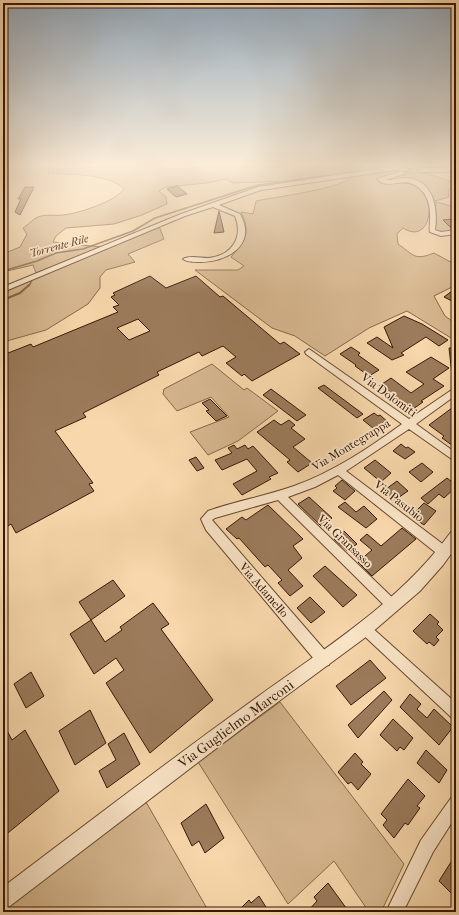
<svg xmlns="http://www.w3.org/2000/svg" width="459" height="915" font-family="'IM FELL French Canon',serif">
	<rect width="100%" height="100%" fill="#f7d7ab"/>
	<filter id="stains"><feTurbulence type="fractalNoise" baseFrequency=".005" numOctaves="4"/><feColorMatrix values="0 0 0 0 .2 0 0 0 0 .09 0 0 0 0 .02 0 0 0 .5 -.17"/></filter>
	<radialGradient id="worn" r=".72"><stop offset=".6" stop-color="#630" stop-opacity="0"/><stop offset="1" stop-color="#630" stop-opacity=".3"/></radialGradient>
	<!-- green -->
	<path fill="#d6b78f" stroke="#86684a" d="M99,166H158L159,168L188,169L204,166H362L368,170L289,181L233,183L226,179L207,183L166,187L159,191L166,197L167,204L142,215L114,224L66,228L56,236L53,242L101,247L36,273L33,265L3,272V254L20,247L27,234L23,228C28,225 33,219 38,217C44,214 56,216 63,215C77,214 118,201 124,188C104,173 72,175 48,173L49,168L73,169L98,167Z
		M399,170L402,171L379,178L378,180C389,189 405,175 421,190C437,206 428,244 403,228L397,234L398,244C414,255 414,261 434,253L456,265V285L434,296L445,316L456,324V341L407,311L369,328L325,356L295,336L272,328L195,270H238L244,266L231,257C246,239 251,233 241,212L253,214L256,201C275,197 340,189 352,177Z
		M407,173H425L452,182V188L448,191L449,197L435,201C421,171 406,186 385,180Z
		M436,202L456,207V231L440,233L434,231Z
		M159,226L164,239L128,254L135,262L106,270L100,277V288L88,304L46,330L3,342V292Z
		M212,364L244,390L247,388L278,411L238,441L208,455L190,432L229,417L211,397L177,411L163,394L164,389Z
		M280,702L404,864L381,912H369L334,861L288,904L198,762Z
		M146,802L209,912H3V910Z"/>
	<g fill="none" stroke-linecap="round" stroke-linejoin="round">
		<!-- stream-far1 -->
		<path stroke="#836446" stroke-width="1.5" d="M3,271L37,261L56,253L83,249L133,231L155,218L258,185L396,166
			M29,286L32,280"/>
		<!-- stream -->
		<path stroke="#836446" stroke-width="2" d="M3,300L20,293L29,285"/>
	</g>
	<!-- building -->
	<path fill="#9b7b5b" stroke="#371804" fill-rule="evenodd" d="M177,186L187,194L176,197L167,189Z
		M25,187H34L20,215L15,212L21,199H18Z
		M219,211L224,232L214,233Z
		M453,219L456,227H450L443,220Z
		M150,276L166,288L196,276L220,297L223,296L280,344L284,342L300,354L252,381L244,374L242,376L226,363L236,357L223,346L202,356L199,352L157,372L159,375L83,413L86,417L55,431L93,483L89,484L94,491L16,533L11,524L8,526L3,518V355L31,344L33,347L118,312L113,307L119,305L111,297L115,295L113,293ZM138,319L150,331L129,340L117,328Z
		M456,288V297L452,301L444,297Z
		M404,316L422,324L448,340L439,346L426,337L401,353L404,355L392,360L367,343L377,337L393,348L384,327Z
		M351,347L360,353L358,355L379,370L369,376L355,366L356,365L340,354Z
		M449,348H456V373L452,374Z
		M431,357L449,368L433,379L444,386L421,401L423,402L413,409L379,386L391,378L411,393L424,384L406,372Z
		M324,385L363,414L357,418L318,388Z
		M271,389L306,415L297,421L263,395Z
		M210,399L227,416L216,421L206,411L209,410L202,403Z
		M456,405V448L442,438L444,436L429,425Z
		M374,413L378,416L380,415L391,425L379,433L363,420Z
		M274,420L281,425L289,420L295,425L291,428L305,439L293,447L312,463L298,472L287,462L290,460L257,432Z
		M401,444L406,448L408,447L415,452L405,459L393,451Z
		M234,445L237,449L245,445L248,449L253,446L278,473L269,477L271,479L242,495L233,484L257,471L247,459L222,470L215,460L232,453L228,448Z
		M196,457L204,468L197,471L189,460Z
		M375,460L391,473L381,482L364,468Z
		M422,463L433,472L421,482L409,472Z
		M447,478L456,485V487L444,498L439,494L428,504L421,498Z
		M342,480L355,491L345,500L333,491L337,488L335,486Z
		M397,481L408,491L392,502L382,492Z
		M309,497L332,518L321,526L298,504Z
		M345,502L356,512L364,506L377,519L366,528L338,507Z
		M424,503L436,511L424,525L411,516Z
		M268,505L303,539L293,546L302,558L288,570L303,586L290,596L278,583L282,580L268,565L265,567L239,538L237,539L226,529L242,517L246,520Z
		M402,528L416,539L372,576L358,562L372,550L360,540L367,534L381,546Z
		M344,531L357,544L347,551L334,539Z
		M325,566L357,595L343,607L313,576Z
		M113,580L125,596L91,620L79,602Z
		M310,597L325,612L311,623L297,608Z
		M153,603L169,624L161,629L213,700L150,753L106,683L124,670L116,658L94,674L70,634L91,620L105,642L122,630L120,627Z
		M430,614L439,622L437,624L443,630L436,637L439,640L434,646L429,642L427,644L413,631Z
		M370,660L386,678L351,705L336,686Z
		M31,672L44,696L26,708L14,684Z
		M384,691L392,700L358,738L348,725Z
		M410,694L421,704L417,709L427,718L434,709L453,727L439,745L400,707Z
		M90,710L106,743L75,765L59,731Z
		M393,719L413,738L404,750L400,747L397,751L380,735Z
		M3,723L12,740L25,730L59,791L3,837Z
		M124,733L140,764L107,788L99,771L116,760L108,744Z
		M426,750L447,770L439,783L417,763Z
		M355,753L363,762L361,764L371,774L358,790L351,782L348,784L338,772Z
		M408,779L425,796L417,806L420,808L408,825L405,823L394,838L383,825L387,820L381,814Z
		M206,804L224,838L205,853L199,841L192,846L181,823Z
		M456,854V898L439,881Z
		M328,883L349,912H307L317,901L314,897Z
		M259,896L269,912H237L249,900L251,903Z"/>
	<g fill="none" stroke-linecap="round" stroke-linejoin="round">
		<defs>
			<path id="minor" d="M395,166L410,169L407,171L395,170L261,190L219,205L240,214C258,245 226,263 198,262C193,262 187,262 183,259C189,255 201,258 208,258C231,256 244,238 235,216L213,207L185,216L3,292V287L181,214L258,187Z
				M456,168V172H420L417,170L420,168Z
				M402,171L405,173L404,174L385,180C392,181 399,178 407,178C434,180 438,209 435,230L441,232L456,230V234L441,236L430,232C429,229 430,225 430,220C431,204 427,191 413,184C401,178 387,190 377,179Z
				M309,349L409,419L456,387V395L416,424L456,453V462L409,429L346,471L448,548L450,552L448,556L444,557L440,556L338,475L315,487L288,497L397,602L399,606L397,610L393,612L389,610L278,500L215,518L212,520L329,655L330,660L329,665L324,666L319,665L206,530L201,519L208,511C236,501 266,496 294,486C333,472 369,448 402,424L306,354L305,352Z
				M365,623L369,625L456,703V719L451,717L361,633L359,629L361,625Z
				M456,795V816L433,852L403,912H386L421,840L451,798Z"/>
			<path id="tertiary" d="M456,530V547L443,565L420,591L370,634L256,718L10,906L3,909V887C84,826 163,765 245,706C318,652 397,606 451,532Z"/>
		</defs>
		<!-- minor casing -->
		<use href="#minor" stroke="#67482e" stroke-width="2"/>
		<!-- tertiary casing -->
		<use href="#tertiary" stroke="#67482e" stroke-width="2"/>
		<!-- minor -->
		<use href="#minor" fill="#fae5c8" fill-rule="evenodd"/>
		<!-- tertiary -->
		<use href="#tertiary" fill="#fae5c8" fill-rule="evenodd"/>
	</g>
	<!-- sky -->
	<linearGradient id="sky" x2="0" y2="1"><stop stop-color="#94a8b9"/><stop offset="0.56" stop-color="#fbedd9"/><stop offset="1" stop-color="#fbedd9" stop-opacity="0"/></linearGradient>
	<rect width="459" height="294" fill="url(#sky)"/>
	<g text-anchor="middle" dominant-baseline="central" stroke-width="3.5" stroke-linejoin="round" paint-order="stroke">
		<!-- far-water labels -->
		<g font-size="11" font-style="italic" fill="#63442a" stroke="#fae5c8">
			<text transform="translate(59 246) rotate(-15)">Torrente Rile</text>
		</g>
		<!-- street labels -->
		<g font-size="12" fill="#371804" stroke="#fae5c8">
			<text transform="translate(389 395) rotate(36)">Via Dolomiti</text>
			<text transform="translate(351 445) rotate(-31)">Via Montegrappa</text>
			<text transform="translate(399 501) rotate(38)">Via Pasubio</text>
			<text transform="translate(345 541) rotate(44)">Via Gransasso</text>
			<text transform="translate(264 590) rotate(49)">Via Adamello</text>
		</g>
		<!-- near-street labels -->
		<g font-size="14" fill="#371804" stroke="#fae5c8">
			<text transform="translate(236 724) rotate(-36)">Via Guglielmo Marconi</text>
		</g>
	</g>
	<!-- margin -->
	<rect width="459" height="915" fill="none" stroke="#f7d7ab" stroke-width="16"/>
	<rect x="4" y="4" width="451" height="907" fill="none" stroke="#371804" stroke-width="2"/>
	<rect x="8" y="8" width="443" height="899" fill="none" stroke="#371804"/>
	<rect width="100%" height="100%" filter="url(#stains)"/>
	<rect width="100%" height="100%" fill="url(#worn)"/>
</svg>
